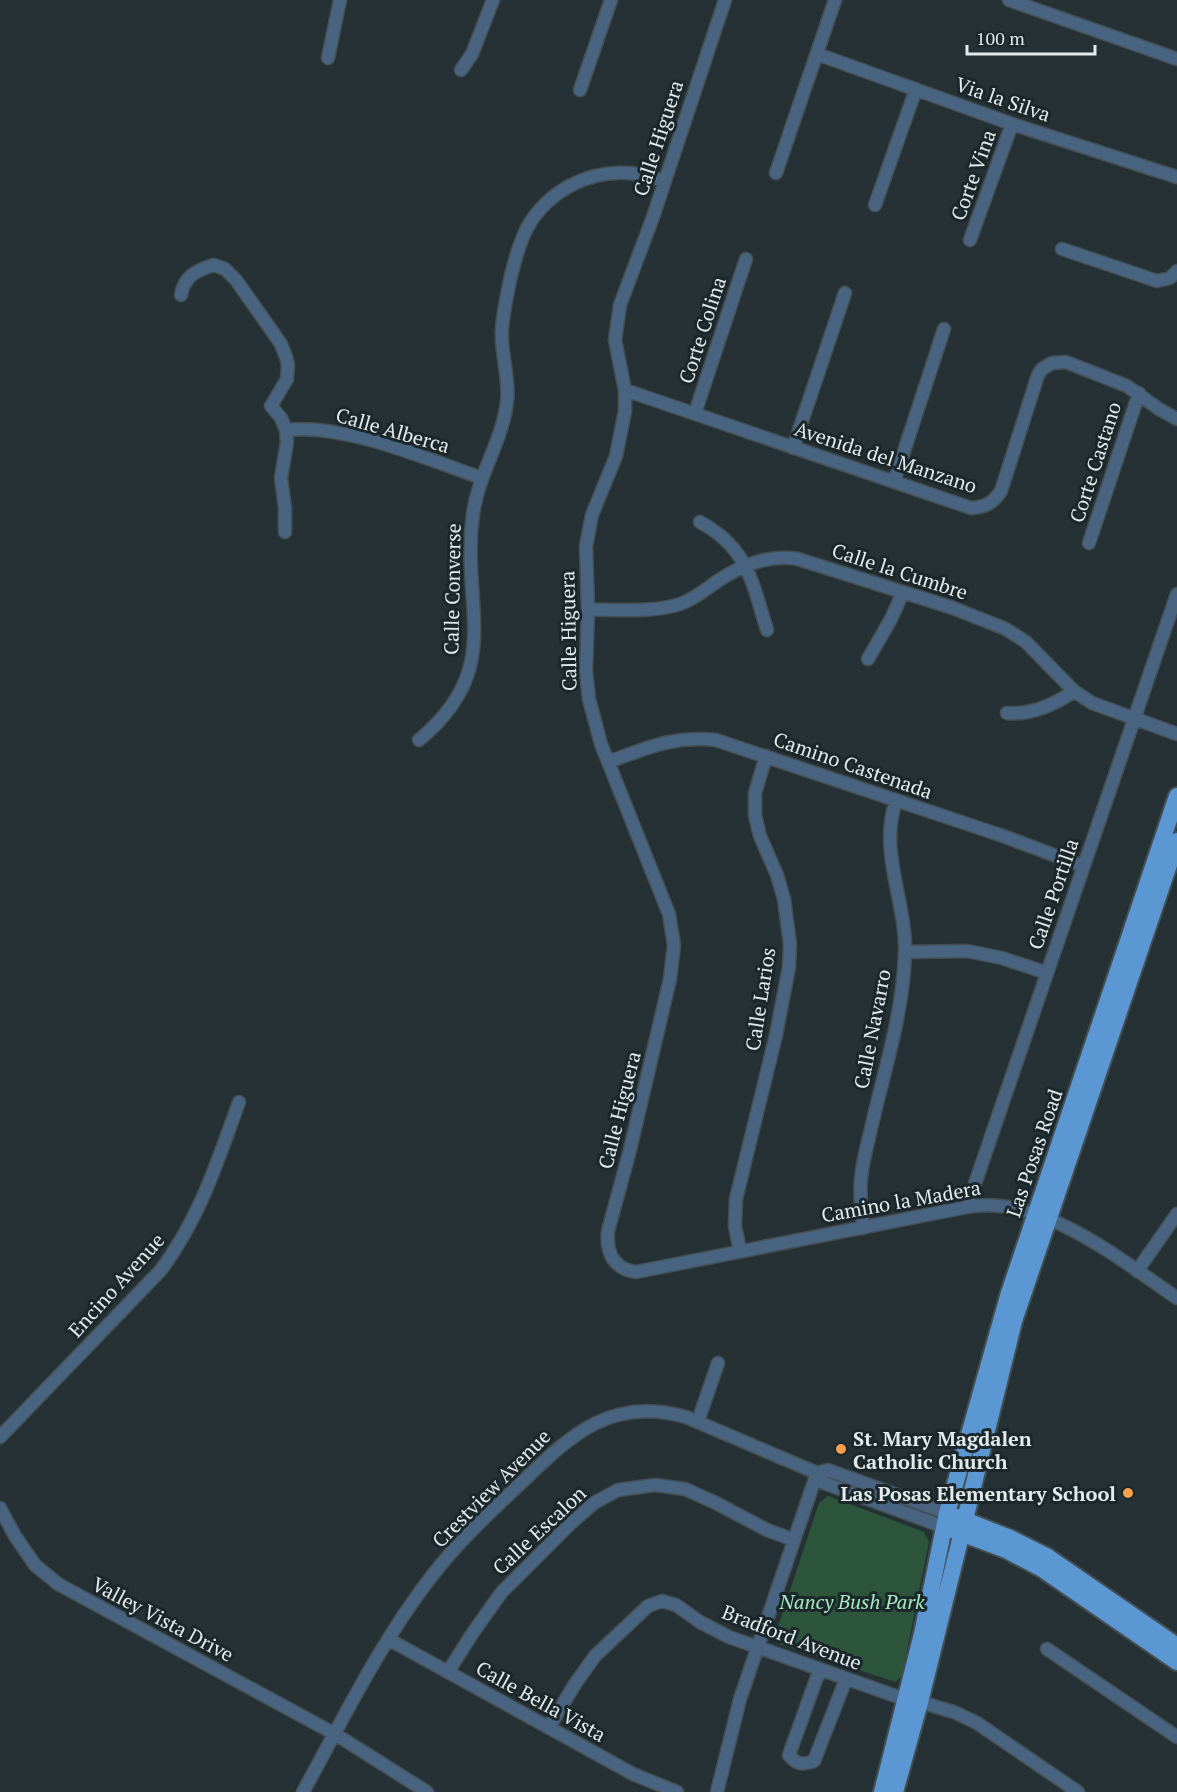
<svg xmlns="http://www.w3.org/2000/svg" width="1177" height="1792" font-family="'PT Serif',serif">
	<rect width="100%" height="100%" fill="#253135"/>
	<!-- green -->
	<path fill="#2d553c" d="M828,1496L924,1532L929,1542L902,1675L896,1682L779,1644L774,1639L819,1503Z"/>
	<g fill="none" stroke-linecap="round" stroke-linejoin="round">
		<defs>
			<path id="minor" d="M725,0L653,217L620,305L615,340L625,390V411L616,456L592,515L586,546L588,610L586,671L589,699L601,744L669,914L674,945L670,979L630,1150L608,1231C606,1252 613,1269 636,1272L967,1207C1041,1194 1119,1259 1177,1298
				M1009,0L1177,59
				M817,54L1012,124L1177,177
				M328,58L340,0
				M461,70L472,54L493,0
				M580,90L611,0
				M776,173L835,0
				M875,205L916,89
				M970,240L1012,124
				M1062,249L1157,281L1170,278L1177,271
				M181,295C184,277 196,270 214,265L225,269L236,280L281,344L286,357L288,365L287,379L271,406L281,418L286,430L287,442L281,478L285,508V532
				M625,390L971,508C986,507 993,503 1001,491L1038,375L1042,369L1052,363L1066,362L1127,386L1159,409L1177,419
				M695,413L746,259
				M286,430C345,423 426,459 482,478
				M793,448L845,293
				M894,482L944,329
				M700,522C748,548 752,582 767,630
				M1089,543L1139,393
				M588,610C616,609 654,613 680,604C695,599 706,589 719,580C743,565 769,554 798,559L953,608L1006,629L1026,642L1074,691L1092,703L1177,734
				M868,659L891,619L903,592
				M1007,713C1032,715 1054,705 1074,691
				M419,740C507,667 460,606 473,514C478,475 503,440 507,401C510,377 500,353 502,329C503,312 507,296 510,280C514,263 519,244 527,228C547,192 587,170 629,173C641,174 652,177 664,181
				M608,762C647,748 674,735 716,740L1003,836L1083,866
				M905,952L967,951L1002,958L1047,973
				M967,1207L1177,594
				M863,1228C862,1212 859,1195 861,1178C863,1158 869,1139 873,1120C886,1065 903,1011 905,954C907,902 878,852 896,801
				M740,1251L735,1226L736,1199L776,1035L789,967L790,944L784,899L777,875L760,836L755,815V793L766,756
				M1137,1271L1177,1214
				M698,1421L718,1363
				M0,1437L161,1270C200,1217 217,1163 239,1102
				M817,1473L828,1470L947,1513
				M0,1508L15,1536L35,1565L58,1584L335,1734L427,1792
				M388,1639L633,1774L677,1792
				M1047,1649L1177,1737
				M822,1671L817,1677L789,1755C797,1765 802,1765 814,1761L846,1679
				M448,1672L472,1634L501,1593L570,1524L594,1503L618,1490L655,1485L685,1489L716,1503L767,1530L794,1540
				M920,1702L954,1712L977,1723L1078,1792
				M549,1727L575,1684L595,1656L648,1606L662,1601L676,1605L700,1622L729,1637L907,1700
				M303,1792C343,1719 380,1643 431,1577C457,1543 488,1514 519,1485C569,1437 610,1395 686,1417L817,1473L824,1483L944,1527
				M717,1792L740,1699L817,1473"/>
			<path id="major" d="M957,1517L1010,1538L1048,1557L1177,1646
				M953,1530L1006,1550L1042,1569L1177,1662
				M882,1792L922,1634L947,1513L1009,1293L1177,796
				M895,1792L920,1702L1014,1321L1177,841"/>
		</defs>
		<!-- minor casing -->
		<use href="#minor" stroke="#434f52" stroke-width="15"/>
		<!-- major casing -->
		<use href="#major" stroke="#434f52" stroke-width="20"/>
		<!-- minor -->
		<use href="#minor" stroke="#486481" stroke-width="12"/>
		<!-- major -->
		<use href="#major" stroke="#5b97d2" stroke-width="16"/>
	</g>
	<!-- markers -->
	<g fill="#f8a04b" stroke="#1b272b" stroke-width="2">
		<circle cx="841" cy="1449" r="6"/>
		<circle cx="1128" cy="1493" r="6"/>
	</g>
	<g text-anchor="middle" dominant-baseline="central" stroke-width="6" stroke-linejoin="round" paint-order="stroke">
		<!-- street labels -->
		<g font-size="20" fill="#e2eaec" stroke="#1b272b">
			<text transform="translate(1003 99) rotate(19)">Via la Silva</text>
			<text transform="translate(658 138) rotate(-72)">Calle Higuera</text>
			<text transform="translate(973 175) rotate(-70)">Corte Vina</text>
			<text transform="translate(702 330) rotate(-72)">Corte Colina</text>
			<text transform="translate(393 430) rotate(16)">Calle Alberca</text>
			<text transform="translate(886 457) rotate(18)">Avenida del Manzano</text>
			<text transform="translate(1095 462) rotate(-72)">Corte Castano</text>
			<text transform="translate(900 571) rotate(18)">Calle la Cumbre</text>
			<text transform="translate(452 589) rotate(-89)">Calle Converse</text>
			<text transform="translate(568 631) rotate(-91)">Calle Higuera</text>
			<text transform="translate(853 765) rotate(19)">Camino Castenada</text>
			<text transform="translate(1053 894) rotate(-71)">Calle Portilla</text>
			<text transform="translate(760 999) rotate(-81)">Calle Larios</text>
			<text transform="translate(872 1029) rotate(-79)">Calle Navarro</text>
			<text transform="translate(619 1110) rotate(-76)">Calle Higuera</text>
			<text transform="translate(1034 1153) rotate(-71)">Las Posas Road</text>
			<text transform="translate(901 1201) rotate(-10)">Camino la Madera</text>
			<text transform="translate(116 1285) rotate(-48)">Encino Avenue</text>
			<text transform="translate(491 1488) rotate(-45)">Crestview Avenue</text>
			<text transform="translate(539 1530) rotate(-43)">Calle Escalon</text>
			<text transform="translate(163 1619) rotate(28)">Valley Vista Drive</text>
			<text transform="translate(792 1637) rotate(21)">Bradford Avenue</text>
			<text transform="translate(541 1701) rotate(29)">Calle Bella Vista</text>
		</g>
		<!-- poi labels -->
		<g font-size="20" font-weight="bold" fill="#e2eaec" stroke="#1b272b" text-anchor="start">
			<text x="853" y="1438">St. Mary Magdalen<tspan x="853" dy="23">Catholic Church</tspan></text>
			<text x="1116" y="1493" text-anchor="end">Las Posas Elementary School</text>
		</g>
		<!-- park labels -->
		<g font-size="20" font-style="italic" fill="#a3ebbc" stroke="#1b272b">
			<text x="852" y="1601">Nancy Bush Park</text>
		</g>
	</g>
	<!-- scale -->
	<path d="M967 45v9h128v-9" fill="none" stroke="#e2eaec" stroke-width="3"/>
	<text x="976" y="45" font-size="18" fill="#e2eaec" stroke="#1b272b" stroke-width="4.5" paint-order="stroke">100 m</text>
</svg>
